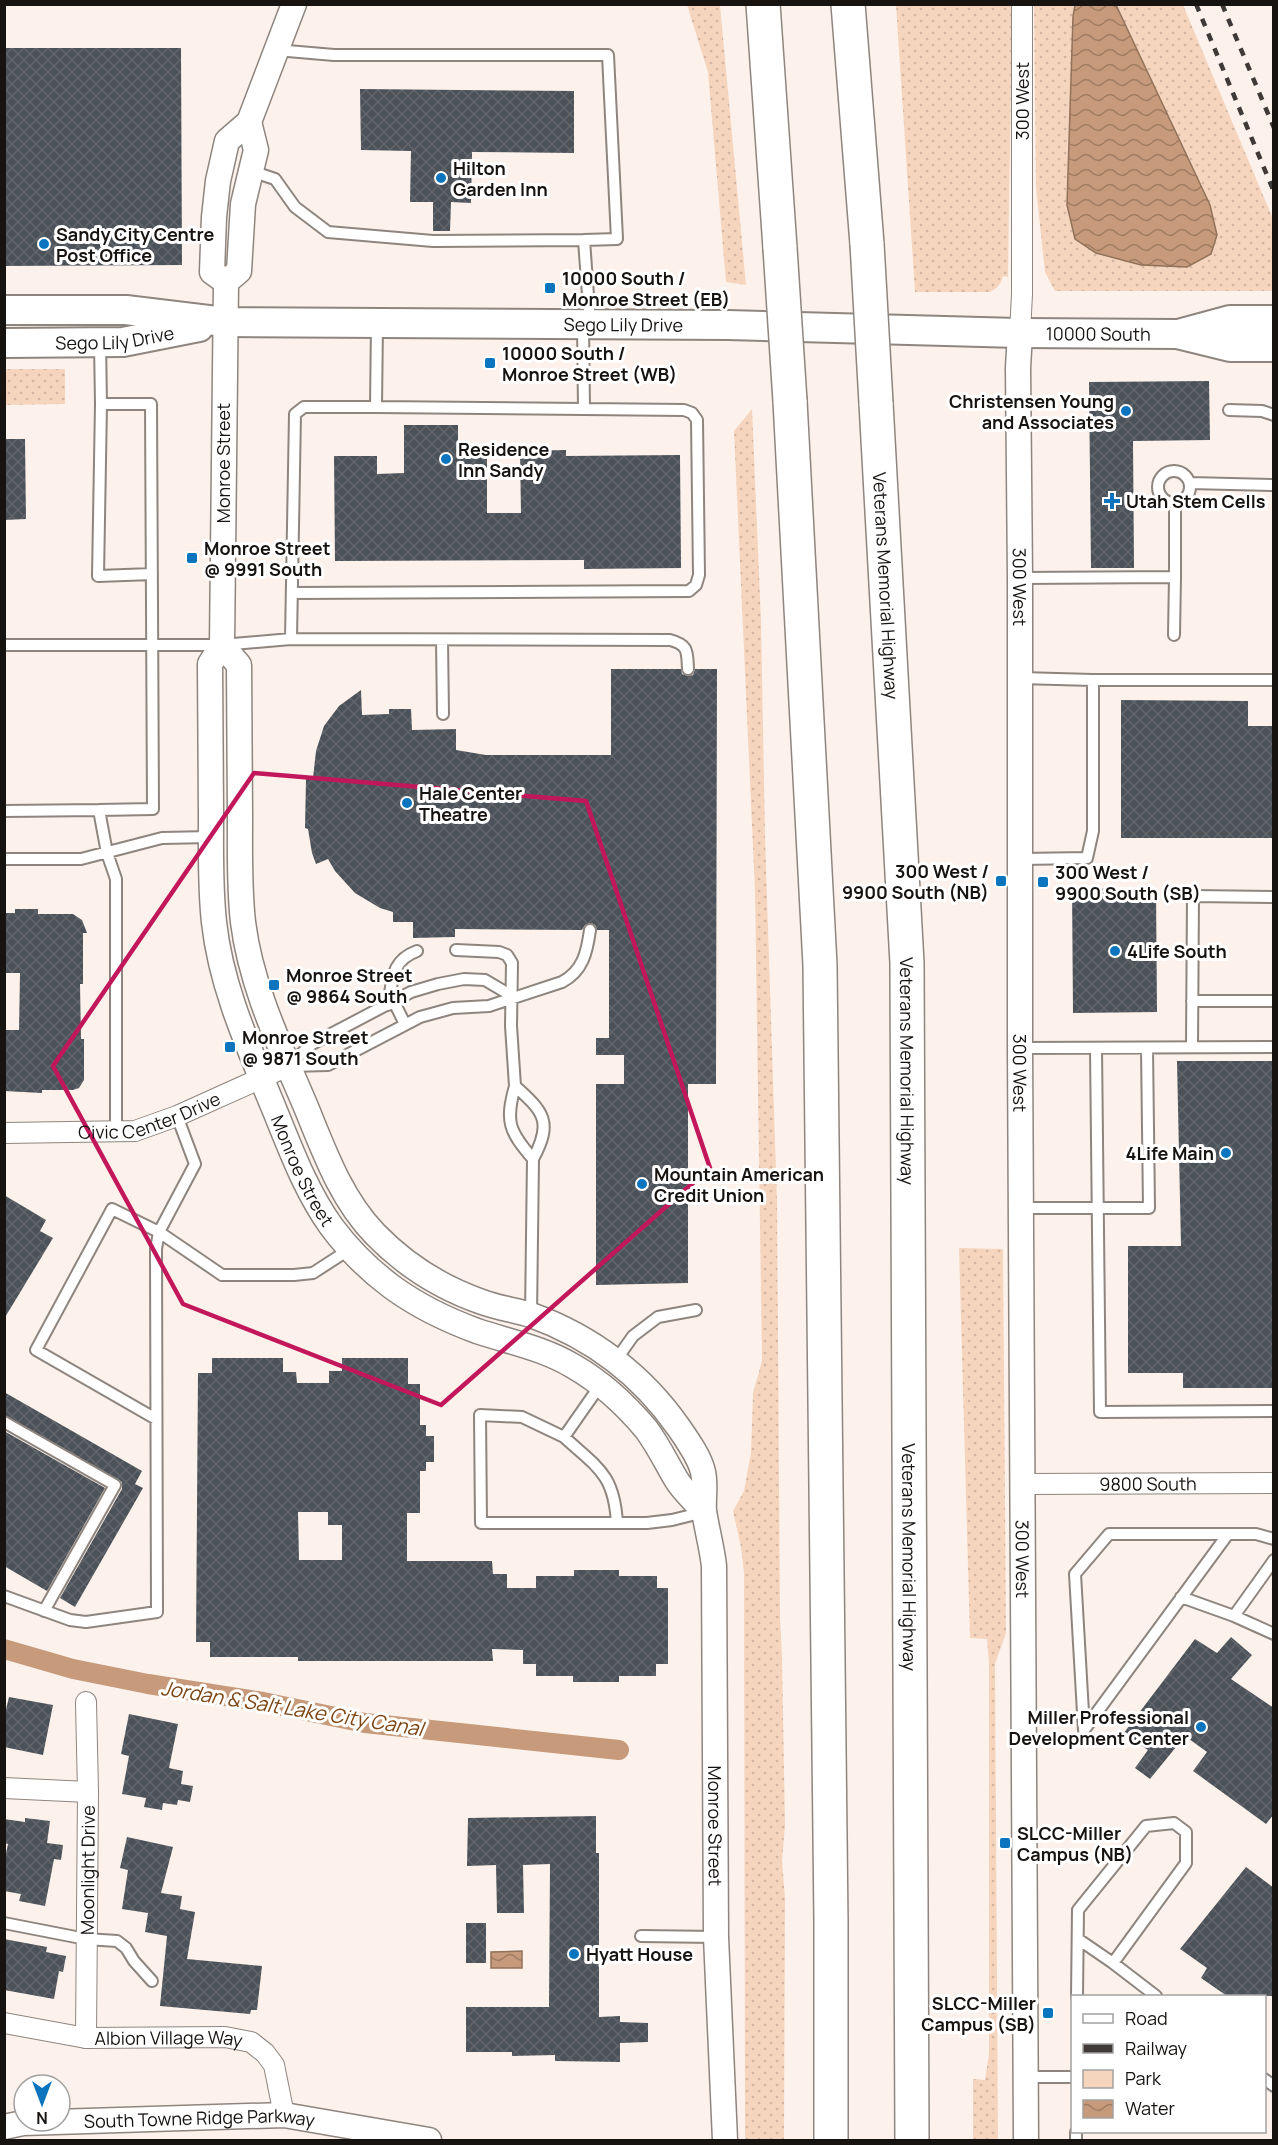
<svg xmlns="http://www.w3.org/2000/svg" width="1278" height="2145" font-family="Manrope,sans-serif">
	<defs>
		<pattern id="green-dots" width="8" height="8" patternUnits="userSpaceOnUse" patternTransform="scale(1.5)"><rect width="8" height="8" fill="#f6d5be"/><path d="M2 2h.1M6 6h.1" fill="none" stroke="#d2b6a2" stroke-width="1.8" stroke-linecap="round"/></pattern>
		<pattern id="water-waves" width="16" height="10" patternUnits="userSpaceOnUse" patternTransform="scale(1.5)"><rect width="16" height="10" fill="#c69a7a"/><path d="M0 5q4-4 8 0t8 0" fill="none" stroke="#a07c63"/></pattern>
		<pattern id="building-cross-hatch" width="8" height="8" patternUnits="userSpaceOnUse" patternTransform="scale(1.5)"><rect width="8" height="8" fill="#4c5259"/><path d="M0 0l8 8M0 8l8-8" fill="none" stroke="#62666c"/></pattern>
	</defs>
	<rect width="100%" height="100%" fill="#fcf2eb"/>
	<!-- green -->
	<path fill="url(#green-dots)" d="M687,5H720L746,285L726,282L708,72Z
		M896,5H1012L1008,277L1003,276C1001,284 998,288 990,292H915Z
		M1034,5H1183L1273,219V291H1055L1045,272L1036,188Z
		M4,369H65V404L5,405Z
		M752,409L761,621L765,836L777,1202L780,1616L782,1657L785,1825L782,1861L785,1899L784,2140H745L744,1573L741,1547L733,1511L744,1491L751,1453L753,1393L762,1361L755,891L734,431Z
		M959,1248L1003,1249L1006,1633L995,1664L998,2140H973V2079L985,2080L989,2054V1663L987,1639L970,1638Z"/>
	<!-- water -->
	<path fill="url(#water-waves)" stroke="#91725a" stroke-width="1.5" d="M1075,5H1116L1210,205L1217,235L1211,254L1187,267L1141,265L1096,253L1075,239L1067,205L1073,16Z
		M522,1951V1968H491V1952Z"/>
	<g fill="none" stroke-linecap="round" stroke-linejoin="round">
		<!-- canal -->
		<path stroke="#c69a7a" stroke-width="20" d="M4,1649L73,1669L148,1684L263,1702L365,1723L619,1750"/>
	</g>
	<!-- building -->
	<path fill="url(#building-cross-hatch)" fill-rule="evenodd" d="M4,48H181L182,265L4,266Z
		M360,89L574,91V153L472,152L471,203L451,202L450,231H433V202H410L411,151L361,150Z
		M1209,381L1210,440L1133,441L1134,568H1091L1089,382Z
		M404,425H458V445H487V513H521L520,451L566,450V456L680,455L681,568L584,569V560L335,561L334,456H377V474L404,473Z
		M4,439H25L26,519L4,520Z
		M611,669H681L682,674L688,676L693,675L695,669H717L716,1084H688V1283L596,1285V1084H624V1055H596V1038H609V930H597L595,925L591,923L585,925L582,930L455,929V937L413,938V922H393V912L380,908L355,893L335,871L328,859L316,864L312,853L308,829L305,828L306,779L313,778L316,751L324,726L339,706L361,690L362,715L389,714V709H411L412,730L456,729V750L486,755H611Z
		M1121,700L1248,701V726H1274V838H1121Z
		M1156,888L1157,1012L1073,1013L1072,889Z
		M15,909H38V914H73L82,920L87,933H83V984H80L81,1039H84V1080L79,1088L73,1090H42V1093L4,1091V1030H19L20,973H4V913H15Z
		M1177,1061H1274V1388H1183V1373H1128V1246H1181Z
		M4,1195L46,1220L40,1231L53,1238L4,1319Z
		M212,1358H283V1372H296L297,1383H329V1371H342V1358H408V1384H420V1425H426V1436H434V1462H426V1471H420V1513H407V1561H492L493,1574H507V1588H536V1576H574V1570H619V1576H657V1588H668V1664H656V1676H619V1682H573V1676H536V1664H523V1650L492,1649L493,1661H298V1657H210V1642H196L198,1373H212ZM298,1512H328V1525H342V1560H299Z
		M4,1392L142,1471L135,1484L143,1488L75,1607L60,1598L122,1489V1482L4,1415Z
		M4,1431L105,1488L47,1591L4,1566Z
		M1231,1637L1252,1655L1231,1679L1274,1708V1814L1266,1824L1193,1771L1207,1752L1185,1736L1150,1779L1135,1768L1148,1750L1123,1734L1195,1639L1217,1653Z
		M9,1697L53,1705L43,1755L4,1747V1718Z
		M129,1714L178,1724L169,1768L183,1771L181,1784L193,1786L190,1802L178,1800L177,1805L163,1803L162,1810L144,1807L146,1798L122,1794L129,1756L121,1754Z
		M596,1816V1853H599V2017L620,2016V2022L648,2023V2042L620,2043V2062L555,2061V2055L512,2056V2052H466V2007H549L550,1864L523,1865L524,1913H497L496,1865L467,1866L468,1818Z
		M25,1818L50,1821L47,1843L63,1845L61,1860L54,1859L45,1906L19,1901L21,1894L4,1891V1863L8,1844L4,1843V1819L25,1822Z
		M127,1837L173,1847L161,1893L182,1896L180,1909L195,1912L187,1959L262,1966L257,2010H251L250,2014L160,2006L167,1936L145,1932L148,1913L122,1909L128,1870L120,1868Z
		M1246,1867L1274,1888V1996H1227L1201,1978L1207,1968L1180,1949Z
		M466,1923H486V1963H466Z
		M4,1939L47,1947L46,1952L66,1956L63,1972L59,1971L54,1999L4,1990Z"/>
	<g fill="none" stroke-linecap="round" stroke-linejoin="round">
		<defs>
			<path id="service" d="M276,50L334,55H608L617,239L584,240L590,323
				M251,171L275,179L295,207L328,232L433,241L584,240
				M377,323L376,407L584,409L583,324
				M100,343L101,404H151L153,809L99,810L107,853L116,879V1132
				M101,404L98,576L152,574
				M1229,410L1262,411L1274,415
				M1158 487a16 16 0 1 1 32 0a16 16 0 1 1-32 0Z
				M1190,483L1274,485
				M1020,578L1175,577V503
				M292,593L689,591L696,585L699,575L697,420L692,413L684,410L584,409
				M1174,635L1175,577
				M291,639L295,414L304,407H376
				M442,640L443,714
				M4,645H222L291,639L670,640C689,645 687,652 688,669
				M1020,678L1093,680
				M4,811L99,810
				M4,859H81L162,838L211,837
				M1020,859L1087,858L1093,831V680H1274
				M456,950L499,952L507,955L512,963L511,1026L515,1086C544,1112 553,1122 533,1159L531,1315
				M1192,1001H1274
				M394,1002L405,1024
				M388,1005C393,981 390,961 417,951
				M1192,1047L1193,896L1274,897
				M1020,1048L1274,1047
				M1096,1048L1100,1412L1274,1411
				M289,1065L312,1044L411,992L438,984L464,979L485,980L512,996
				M289,1066L328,1065L420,1017L453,1008L489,1006L562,982C583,971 587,952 590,930
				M515,1086C505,1122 509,1131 533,1159
				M1021,1208H1149L1147,1048
				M616,1360L633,1336L658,1317L696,1310
				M601,1384L564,1437L522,1417L480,1415L481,1523H647L672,1520L704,1512
				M156,1419L36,1350L112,1209L159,1232L222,1275H294L313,1273L350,1249
				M4,1422L115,1485L44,1611
				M564,1437C598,1468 614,1474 617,1523
				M1228,1534L1084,1730L1075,1574L1109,1534H1256L1274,1539
				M1274,1560L1234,1616L1274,1634
				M4,1596L70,1620L86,1622L157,1612L156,1249L159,1232L195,1164L177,1116
				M1181,1597L1234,1616
				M4,1923L86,1939L117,1941L126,1948L134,1961L152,1981
				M641,1936L716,1937
				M1113,1963L1156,1996
				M1077,1996L1078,1910L1146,1826L1174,1823L1186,1832V1863L1113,1963L1078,1939
				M1026,2077H1072
				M1264,2079L1274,2086
				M1076,2132V2140"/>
			<g id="minor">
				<path d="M1020,333L1022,294V4"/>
				<path id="s1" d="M4,1133L135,1131L177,1116L288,1066"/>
				<path id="s2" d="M1022,1484L1274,1483"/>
				<path d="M4,1788L88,1792"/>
				<path id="s3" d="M4,2023L86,2038L225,2037L251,2042L265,2053L274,2065L284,2115"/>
				<path id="s4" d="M86,2038L88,1792L86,1702"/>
			</g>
			<g id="tertiary">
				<path id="s5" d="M249,122L256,150L243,204L239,271L226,282L222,645L210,664C210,714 211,764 211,815C211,850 210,886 214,922C221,988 250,1050 275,1111C291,1150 306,1191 331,1226C348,1249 369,1270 392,1287C418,1306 447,1320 477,1331C510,1342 543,1348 573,1366C601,1382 625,1404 646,1429C658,1445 666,1462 676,1479C683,1491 695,1501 704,1512"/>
				<path d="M226,282L212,272L214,217L218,181L227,141L249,122L294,4"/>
				<path id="s6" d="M1020,333L1018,368L1020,578V1048L1026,2140"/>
				<path id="s7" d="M222,645L239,665C239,716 240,766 240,816C240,852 239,887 243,922C251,987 281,1048 306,1107C324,1151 341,1199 375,1234C405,1265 442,1288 482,1302C498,1308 515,1310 531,1315C592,1337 643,1376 679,1428C688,1441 700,1458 703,1472C706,1485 703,1499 704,1511C707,1530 712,1548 714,1566L716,1937L725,2140"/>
				<path id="s8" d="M4,2127L23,2123L284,2115L429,2140"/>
			</g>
			<g id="secondary">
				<path id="s9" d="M4,310H126L225,322L728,325L1020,333L1177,334L1230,347H1274"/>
				<path d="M1182,333L1230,320H1274"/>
				<path id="s10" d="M4,343L123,342L199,327"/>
			</g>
			<g id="motorway">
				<path d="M763,4L780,248"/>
				<path d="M848,4L867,244"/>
				<path d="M790,401L820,965L831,1922V2140"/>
				<path id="s11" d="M876,403L907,963L912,2140"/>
			</g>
		</defs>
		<!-- service casing -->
		<use href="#service" stroke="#8e857f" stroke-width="14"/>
		<!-- minor casing -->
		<use href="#minor" stroke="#8e857f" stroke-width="22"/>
		<!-- tertiary casing -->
		<use href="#tertiary" stroke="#8e857f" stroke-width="27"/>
		<!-- secondary casing -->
		<use href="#secondary" stroke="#8e857f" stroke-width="32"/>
		<!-- motorway casing -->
		<use href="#motorway" stroke="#8e857f" stroke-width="36"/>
		<!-- service -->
		<use href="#service" stroke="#fff" stroke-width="10"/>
		<!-- minor -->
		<use href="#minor" stroke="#fff" stroke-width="20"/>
		<!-- tertiary -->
		<use href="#tertiary" stroke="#fff" stroke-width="24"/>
		<!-- secondary -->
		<use href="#secondary" stroke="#fff" stroke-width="28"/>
		<!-- motorway -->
		<use href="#motorway" stroke="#fff" stroke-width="33"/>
		<!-- rail -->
		<path stroke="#3f3a38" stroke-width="4.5" stroke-dasharray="8 8" stroke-linecap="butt" d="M1196,4L1274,192
			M1222,4L1274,128"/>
		<defs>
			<path id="motorway-bridge" d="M867,244L876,403
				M780,248L790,401"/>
		</defs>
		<!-- motorway-bridge casing -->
		<use href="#motorway-bridge" stroke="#8e857f" stroke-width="36" stroke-linecap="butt"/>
		<!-- motorway-bridge -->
		<use href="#motorway-bridge" stroke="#fff" stroke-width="33"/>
	</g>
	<!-- marked area -->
	<path fill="none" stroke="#c2185b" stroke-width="4.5" stroke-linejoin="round" d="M254,773L586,801L710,1168L441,1405L183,1304L53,1066Z"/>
	<!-- markers -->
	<g fill="#0a74bf" stroke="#fff" stroke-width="2">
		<circle cx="441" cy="178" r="6"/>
		<circle cx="44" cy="244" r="6"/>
		<rect x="544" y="282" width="12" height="12" rx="3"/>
		<rect x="484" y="357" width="12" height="12" rx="3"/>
		<circle cx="1126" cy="411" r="6"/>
		<circle cx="446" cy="459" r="6"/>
		<path d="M1109 492h6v6h6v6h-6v6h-6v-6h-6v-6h6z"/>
		<rect x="186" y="552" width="12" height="12" rx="3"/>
		<circle cx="407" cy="803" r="6"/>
		<rect x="995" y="875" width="12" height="12" rx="3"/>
		<rect x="1037" y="876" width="12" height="12" rx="3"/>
		<circle cx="1115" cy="951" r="6"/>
		<rect x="268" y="979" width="12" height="12" rx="3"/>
		<rect x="224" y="1041" width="12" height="12" rx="3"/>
		<circle cx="1226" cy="1153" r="6"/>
		<circle cx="642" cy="1184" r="6"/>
		<circle cx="1201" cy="1727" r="6"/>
		<rect x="999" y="1837" width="12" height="12" rx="3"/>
		<circle cx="574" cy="1954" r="6"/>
		<rect x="1042" y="2007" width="12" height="12" rx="3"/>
	</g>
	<g text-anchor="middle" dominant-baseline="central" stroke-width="6" stroke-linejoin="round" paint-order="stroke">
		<!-- street labels -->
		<g font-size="18" fill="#161311" stroke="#fff">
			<text transform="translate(1022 101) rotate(-90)">300 West</text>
			<text stroke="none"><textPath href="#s9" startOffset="620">Sego Lily Drive</textPath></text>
			<text stroke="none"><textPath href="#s9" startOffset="1095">10000 South</textPath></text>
			<text stroke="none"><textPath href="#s10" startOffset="111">Sego Lily Drive</textPath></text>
			<text transform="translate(223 463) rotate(-90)">Monroe Street</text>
			<text stroke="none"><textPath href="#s11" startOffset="183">Veterans Memorial Highway</textPath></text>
			<text stroke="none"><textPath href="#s6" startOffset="254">300 West</textPath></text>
			<text stroke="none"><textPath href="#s11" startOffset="669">Veterans Memorial Highway</textPath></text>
			<text stroke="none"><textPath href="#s6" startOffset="740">300 West</textPath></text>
			<text stroke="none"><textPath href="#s1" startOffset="148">Civic Center Drive</textPath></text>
			<text stroke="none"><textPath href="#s5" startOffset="1077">Monroe Street</textPath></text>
			<text stroke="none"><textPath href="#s2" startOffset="126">9800 South</textPath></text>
			<text stroke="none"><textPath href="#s11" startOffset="1155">Veterans Memorial Highway</textPath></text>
			<text stroke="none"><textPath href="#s6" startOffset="1226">300 West</textPath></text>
			<text stroke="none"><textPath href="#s7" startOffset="1398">Monroe Street</textPath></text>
			<text stroke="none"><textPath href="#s4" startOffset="168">Moonlight Drive</textPath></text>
			<text stroke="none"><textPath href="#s3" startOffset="166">Albion Village Way</textPath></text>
			<text stroke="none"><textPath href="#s8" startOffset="196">South Towne Ridge Parkway</textPath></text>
		</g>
		<!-- poi labels -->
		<g font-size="18" font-weight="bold" fill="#161311" stroke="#fff" text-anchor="start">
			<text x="453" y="168">Hilton<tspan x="453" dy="21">Garden Inn</tspan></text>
			<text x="56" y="234">Sandy City Centre<tspan x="56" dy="21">Post Office</tspan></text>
			<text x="562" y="278">10000 South /<tspan x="562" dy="21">Monroe Street (EB)</tspan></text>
			<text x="502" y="353">10000 South /<tspan x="502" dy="21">Monroe Street (WB)</tspan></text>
			<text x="1114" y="401" text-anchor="end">Christensen Young<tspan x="1114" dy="21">and Associates</tspan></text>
			<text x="458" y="449">Residence<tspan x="458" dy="21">Inn Sandy</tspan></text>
			<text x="1126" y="501">Utah Stem Cells</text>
			<text x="204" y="548">Monroe Street<tspan x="204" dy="21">@ 9991 South</tspan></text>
			<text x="419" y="793">Hale Center<tspan x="419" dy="21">Theatre</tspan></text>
			<text x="989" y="871" text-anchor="end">300 West /<tspan x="989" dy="21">9900 South (NB)</tspan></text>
			<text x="1055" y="872">300 West /<tspan x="1055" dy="21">9900 South (SB)</tspan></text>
			<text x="1127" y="951">4Life South</text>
			<text x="286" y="975">Monroe Street<tspan x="286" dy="21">@ 9864 South</tspan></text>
			<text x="242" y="1037">Monroe Street<tspan x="242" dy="21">@ 9871 South</tspan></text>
			<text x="1214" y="1153" text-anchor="end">4Life Main</text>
			<text x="654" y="1174">Mountain American<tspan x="654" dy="21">Credit Union</tspan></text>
			<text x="1189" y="1717" text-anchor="end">Miller Professional<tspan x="1189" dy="21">Development Center</tspan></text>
			<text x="1017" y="1833">SLCC-Miller<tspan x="1017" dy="21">Campus (NB)</tspan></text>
			<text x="586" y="1954">Hyatt House</text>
			<text x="1036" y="2003" text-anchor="end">SLCC-Miller<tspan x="1036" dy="21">Campus (SB)</tspan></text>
		</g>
		<!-- water labels -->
		<g font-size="20" font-style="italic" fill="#7d4512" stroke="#fff">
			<text transform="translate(292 1708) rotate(9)">Jordan &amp; Salt Lake City Canal</text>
		</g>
	</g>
	<!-- border -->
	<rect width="1278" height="2145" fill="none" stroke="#161311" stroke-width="12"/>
	<!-- legend -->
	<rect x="1071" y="1995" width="195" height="138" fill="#ffffff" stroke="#a2a1a0" stroke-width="1.5"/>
	<rect x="1083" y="2014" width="30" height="9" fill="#ffffff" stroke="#a2a1a0" stroke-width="1.5"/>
	<text x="1125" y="2025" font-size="18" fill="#161311">Road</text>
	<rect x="1083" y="2044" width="30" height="9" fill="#3f3a38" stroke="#a2a1a0" stroke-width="1.5"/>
	<text x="1125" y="2055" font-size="18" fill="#161311">Railway</text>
	<rect x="1083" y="2070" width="30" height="18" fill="#f6d5be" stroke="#a2a1a0" stroke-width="1.5"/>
	<text x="1125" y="2085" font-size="18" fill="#161311">Park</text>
	<rect x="1083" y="2100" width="30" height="18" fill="url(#water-waves)" stroke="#a2a1a0" stroke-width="1.5"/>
	<text x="1125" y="2115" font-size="18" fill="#161311">Water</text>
	<!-- north arrow -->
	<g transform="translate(42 2103) rotate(180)"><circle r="28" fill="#ffffff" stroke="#a2a1a0" stroke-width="1.5"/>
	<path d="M0-4.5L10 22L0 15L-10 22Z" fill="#0a74bf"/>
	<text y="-9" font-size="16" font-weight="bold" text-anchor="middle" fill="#161311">N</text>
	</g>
</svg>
